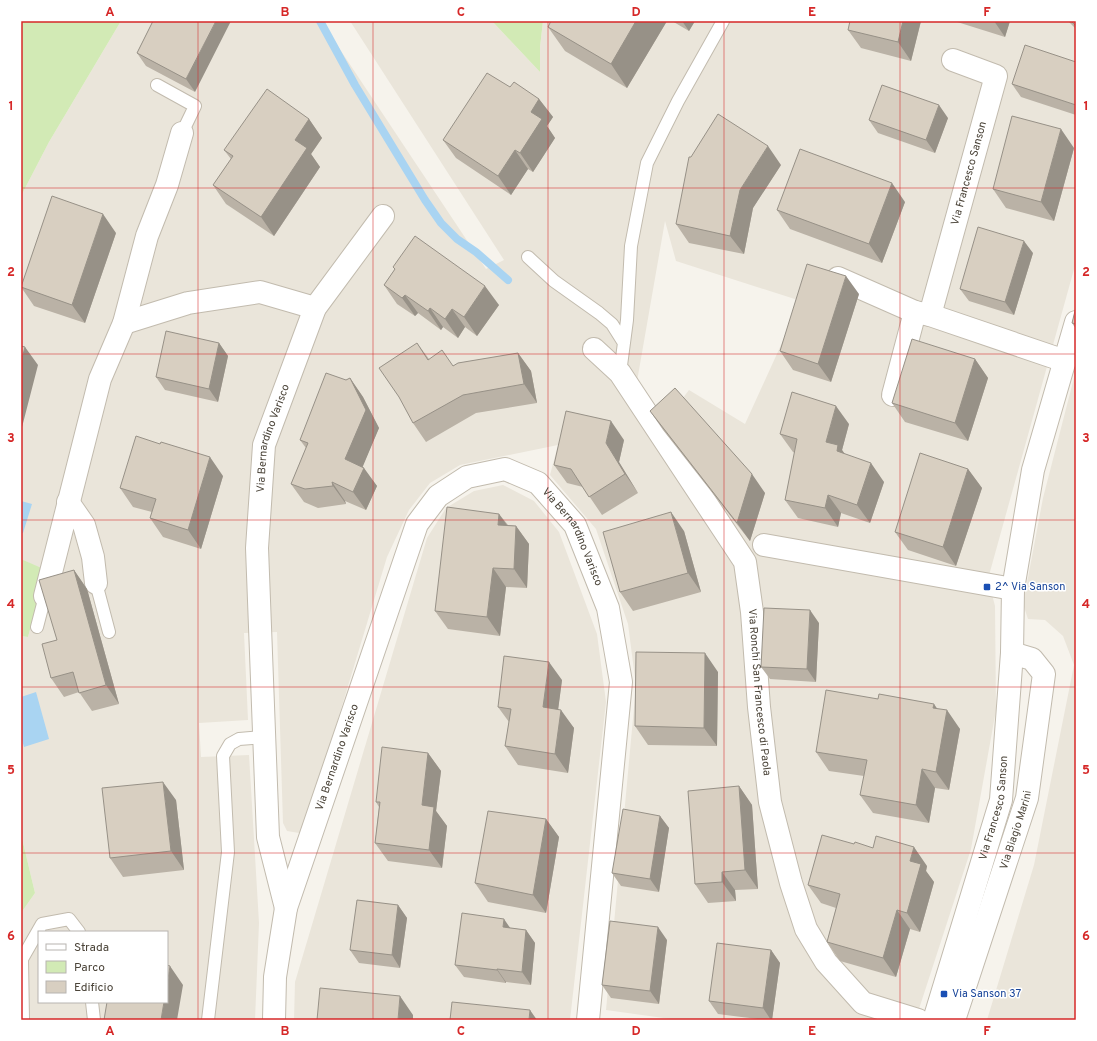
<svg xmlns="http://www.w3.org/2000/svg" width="1097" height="1041" font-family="Overpass,sans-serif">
	<rect width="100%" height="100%" fill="#f6f3ec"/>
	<!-- residential -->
	<path fill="#eae5da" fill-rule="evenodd" d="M121,21H321L486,269L504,260L350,21H492L540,72V47L543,21H1076V262L988,579L995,606L996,710L971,849L918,1012L912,1020H678L606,1010L636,686L628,624L596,529L550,475L558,445L460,465L430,483L409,510L387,557L306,825L299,833L287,831L283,823L277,632L244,633L248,720L199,723L201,757L249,755L259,923L255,1020H21V913L35,893L21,834V636L28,637L46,571L21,559V196L49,142ZM665,221L676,261L801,301L745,424L689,390L663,424L636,387ZM39,932H167V1002H39Z
		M1076,370V1020H987L1034,865L1074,665L1063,636L1045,620L1028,619L1023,604L1043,498Z
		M503,485L534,501L559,532L597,634L606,702L570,1020H294L295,982L427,538L446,508L474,491Z"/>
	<!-- green -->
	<path fill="#d2eab5" d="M21,21H121L49,142L21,196Z
		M492,21H543L540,47V72Z
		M21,559L46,570L28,637L21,636Z
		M21,834L35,893L21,913Z"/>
	<!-- water -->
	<path fill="#a9d4f2" d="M21,501L32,504L23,533H21Z
		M36,692L49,739L24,747L21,736V697Z"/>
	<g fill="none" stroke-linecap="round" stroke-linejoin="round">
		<!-- stream -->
		<path stroke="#a9d4f2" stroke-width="8" d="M320,21L355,85L425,200L441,223L457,239L476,252L508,280"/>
		<defs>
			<path id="lane" d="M157,85L195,106L182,133
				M528,257L554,281L599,313L612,324L624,343
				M620,373L627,320L631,246L647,163L678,101L723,21
				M96,583L109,632
				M37,627L45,596
				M92,1002L94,1020
				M23,1020L22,959L42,924L69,919L79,932
				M208,1020L228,852L223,756L230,744L239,739L264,737"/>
			<g id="street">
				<path d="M838,278L915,312L930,315L1065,361"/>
				<path id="s1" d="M930,315L996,76L953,60"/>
				<path d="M124,323L188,303L260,292L315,308"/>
				<path id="s2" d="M594,349L620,373L745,562L752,612L759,707L770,802L791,883L806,929L826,962L863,1003L918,1020"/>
				<path d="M893,395L915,312"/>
				<path d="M68,502L84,525L93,557L96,583"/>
				<path d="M764,545L1013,589"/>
				<path d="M45,596L100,379L124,323L147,236L167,185L182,133"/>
				<path id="s3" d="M286,908L268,837L257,548L264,445L315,308L383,216"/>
				<path id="s4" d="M274,1020L275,977L286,908L417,524L438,496L467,477L505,469L538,483L575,525L608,608L621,682L588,1020"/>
				<path id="s5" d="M934,1020L1001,800L1012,653L1013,589L1033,470L1076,322"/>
				<path id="s6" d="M954,1020L1027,798L1044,674L1032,659L1012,653"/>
			</g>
		</defs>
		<!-- lane casing -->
		<use href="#lane" stroke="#c2bbae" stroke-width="14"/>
		<!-- street casing -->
		<use href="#street" stroke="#c2bbae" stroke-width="24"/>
		<!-- lane -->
		<use href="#lane" stroke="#fff" stroke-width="12"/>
		<!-- street -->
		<use href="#street" stroke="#fff" stroke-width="22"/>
	</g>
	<!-- wall -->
	<path fill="#bab2a6" d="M153,21L195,92L146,66L137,53Z
		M667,21L627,88L565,51L548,27Z
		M672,21H695L689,31Z
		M921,21L911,61L861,48L848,30Z
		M954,21H1010L1005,37Z
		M1068,21H1076V29Z
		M1076,62V115L1021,97L1012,84Z
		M510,87L539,99L553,117L547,126L555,138L533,172L528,169L511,195L456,158L443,140Z
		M948,118L935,153L878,133L869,120Z
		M309,119L322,138L311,154L320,167L274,236L226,204L213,185L231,159L224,150Z
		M1074,148L1054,221L1006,208L993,189Z
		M781,165L753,208L744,254L689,243L676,224Z
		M905,202L882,263L790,229L777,210Z
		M116,233L85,323L34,306L21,287Z
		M1033,253L1014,315L969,301L960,289Z
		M393,267L499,305L477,336L465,327L458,338L443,327L441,330L418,313L415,316L397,304L384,285L395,269Z
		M859,294L831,382L793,370L780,351Z
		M1076,307V329L1072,323Z
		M219,343L228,356L218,402L165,390L156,377Z
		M417,343L429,359L453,366L518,353L531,371L537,403L476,413L426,442L413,423Z
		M975,359L988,378L968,441L905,422L892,403Z
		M350,378L363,397L379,428L362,467L377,486L366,510L345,501L346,504L318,508L304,502L291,484L306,448L300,440L346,380Z
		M650,411L765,493L750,541L663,430Z
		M849,424L842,450L845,454L884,482L870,523L841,513L838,527L798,518L785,500L795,453L793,452L780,434Z
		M624,440L619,462L638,493L602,515L583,487L567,483L554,465Z
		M968,469L982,488L956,566L908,550L895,532Z
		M223,476L201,549L163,537L150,518L152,512L133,507L120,488Z
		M499,514L508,525L516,526L529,544L527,588L506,587L500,636L448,629L435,611Z
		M684,531L701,592L633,611L620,592Z
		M74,570L87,589L119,704L92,711L79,692L64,697L51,678L57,640Z
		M819,623L816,682L770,679L761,667Z
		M718,672L717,746L648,745L635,726Z
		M562,680L558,709L574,728L568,773L518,765L505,746L509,722L498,707Z
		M937,709L960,729L949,790L935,788L929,823L873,813L860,795L864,776L829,771L816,752Z
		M428,753L441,771L436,811L447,826L442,868L388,861L375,843L379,807L376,802Z
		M739,786L752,805L758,889L735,890L736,901L708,903L695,884Z
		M176,800L184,870L123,877L110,858Z
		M660,816L669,828L659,892L621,886L612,873Z
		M546,819L559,837L546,913L488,902L475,883Z
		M927,866L926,871L934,882L920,932L910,929L896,977L840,961L827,942L836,908L821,903L808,885Z
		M398,905L407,918L400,968L359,963L350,950Z
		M510,928L526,930L535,943L531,985L506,982V983L464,977L455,965Z
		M667,940L659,1004L611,998L602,985Z
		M771,950L780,963L772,1020H765L718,1014L709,1001Z"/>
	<!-- shaded-wall -->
	<path fill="#979187" d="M216,21H231L195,92L186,79Z
		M636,21H667L627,88L611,64Z
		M682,21H695L689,31Z
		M903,21H921L911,61L898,42Z
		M994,21H1010L1005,37Z
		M539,99L553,117L547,126L555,138L533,172L520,153L531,112Z
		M939,105L948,118L935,153L926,140Z
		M309,119L322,138L311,154L320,167L274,236L261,217L295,140Z
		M1061,129L1074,148L1054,221L1041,202Z
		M768,146L781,165L753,208L744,254L730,236L740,190Z
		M515,150L528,169L511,195L498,176Z
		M892,183L905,202L882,263L869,244Z
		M103,214L116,233L85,323L72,305Z
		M1024,241L1033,253L1014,315L1005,302Z
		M846,276L859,294L831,382L818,364Z
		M485,286L499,305L477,336L464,317Z
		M405,295L418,313L415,316L402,298Z
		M430,308L443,327L441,330L428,311Z
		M452,309L465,327L458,338L445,319Z
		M219,343L228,356L218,402L209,389Z
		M25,347L38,365L21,431V362Z
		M518,353L531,371L537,403L524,384Z
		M975,359L988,378L968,441L955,423Z
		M350,378L363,397L379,428L358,478L345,459Z
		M836,406L849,424L842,450L851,464L826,442Z
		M611,421L624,440L619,462L638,493L625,474L606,443Z
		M210,457L223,476L201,549L188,530Z
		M871,463L884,482L870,523L857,505Z
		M364,468L377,486L366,510L353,492Z
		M968,469L982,488L956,566L943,547Z
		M752,474L765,493L750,541L737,523Z
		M332,482L345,501L346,504L333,486Z
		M828,495L841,513L838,527L825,508Z
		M671,512L684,531L701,592L688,573Z
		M499,514L512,532L498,525Z
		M516,526L529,544L527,588L514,569Z
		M493,568L506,587L500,636L487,617Z
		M74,570L87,589L119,704L106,685Z
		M810,610L819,623L816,682L807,669Z
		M705,653L718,672L717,746L704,728Z
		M549,662L562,680L556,726L543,707Z
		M934,704L945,720L947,710L960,729L949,790L936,772L933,708Z
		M561,710L574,728L568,773L555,754Z
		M428,753L441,771L436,811L447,826L442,868L429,850L422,805Z
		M922,769L935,788L929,823L916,805Z
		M163,782L176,800L184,870L171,851Z
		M739,786L752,805L758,889L745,870Z
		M660,816L669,828L659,892L650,879Z
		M546,819L559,837L546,913L533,895Z
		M914,847L927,866L926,871L934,882L920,932L907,913L910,861Z
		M722,872L735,890L736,901L722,882Z
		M398,905L407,918L400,968L392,955Z
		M897,910L910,929L896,977L883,958Z
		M504,919L513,932L503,927Z
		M658,927L667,940L659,1004L650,991Z
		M526,930L535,943L531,985L522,972Z
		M771,950L780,963L772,1020H771L763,1008Z
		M170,966L183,985L177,1020H161L164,1002H167V986Z
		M497,969L506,982V983L497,970Z
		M400,996L413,1015V1020H398Z
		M530,1010L537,1020H529Z"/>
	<!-- building -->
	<path fill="#d8cfc1" stroke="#979187" d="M153,21H216L186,79L137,53Z
		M551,21H636L611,64L548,27Z
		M850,21H903L898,42L848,30Z
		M1071,21H1076V26Z
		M1025,45L1076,62V105L1012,84Z
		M487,73L510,87L514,82L539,99L531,112L542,119L520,153L515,150L498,176L443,140Z
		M882,85L939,105L926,140L869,120Z
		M267,89L309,119L295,140L307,148L261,217L213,185L233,156L224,150Z
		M718,114L768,146L740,190L730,236L676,224L689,157H691Z
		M1012,116L1061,129L1041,202L993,189Z
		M800,149L892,183L869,244L777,210Z
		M52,196L103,214L72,305L21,287Z
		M978,227L1024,241L1005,302L960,289Z
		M415,236L485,286L464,317L452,309L445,319L430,308L428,311L405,295L402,298L384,285L395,269L393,267Z
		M807,264L846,276L818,364L780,351Z
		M1076,307V324L1072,323Z
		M166,331L219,343L209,389L156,377Z
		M912,339L975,359L955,423L892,403Z
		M417,343L428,360L442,350L453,366L458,363L518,353L524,384L463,395L413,423L399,397L379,368Z
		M21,346L25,347L21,362Z
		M326,373L346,380L350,378L366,410L345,459L364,468L353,492L332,482L333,486L305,489L291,484L308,443L300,440Z
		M675,388L752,474L737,523L650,411Z
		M792,392L836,406L826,442L838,445L837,451L871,463L857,505L828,495L825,508L785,500L797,439L780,434Z
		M566,411L611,421L606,443L625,474L589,497L571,469L554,465Z
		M136,436L160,444L161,442L210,457L188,530L150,518L156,499L120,488Z
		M920,453L968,469L943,547L895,532Z
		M447,507L499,514L498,525L516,526L514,569L493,568L487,617L435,611Z
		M671,512L688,573L620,592L603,532Z
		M74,570L106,685L79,693L73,672L51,678L42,644L57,640L39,580Z
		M764,608L810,610L807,669L761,667Z
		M636,652L705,653L704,728L635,726Z
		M504,656L549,662L543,707L561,710L555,754L505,746L511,709L498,707Z
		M826,690L878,699L879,694L934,704L933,708L947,710L936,772L922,769L916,805L860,795L867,760L816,752Z
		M382,747L428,753L422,805L434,807L429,850L375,843L380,802H376Z
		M163,782L171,851L110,858L102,788Z
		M739,786L745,870L722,872V882L695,884L688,791Z
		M623,809L660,816L650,879L612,873Z
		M488,811L546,819L533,895L475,883Z
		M822,835L854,844L855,842L873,848L876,836L914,847L910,861L921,864L907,913L897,910L883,958L827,942L840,894L808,885Z
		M357,900L398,905L392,955L350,950Z
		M462,913L504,919L503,927L526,930L522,972L497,969V970L455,965Z
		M610,921L658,927L650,991L602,985Z
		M717,943L771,950L763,1008L709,1001Z
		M167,965L170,966L167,986Z
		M320,988L400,996L398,1020H317Z
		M107,1002H164L161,1020H104Z
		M452,1002L530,1010L529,1020H450Z"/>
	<!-- grid -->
	<path fill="none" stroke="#d62828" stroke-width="1" stroke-opacity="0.55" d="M198,21V1020M373,21V1020M548,21V1020M724,21V1020M900,21V1020M21,188H1076M21,354H1076M21,520H1076M21,687H1076M21,853H1076"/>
	<!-- markers -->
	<g fill="#1a4fb4" stroke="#fff" stroke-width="1.5">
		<rect x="983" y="583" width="8" height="8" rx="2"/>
		<rect x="940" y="990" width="8" height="8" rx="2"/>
	</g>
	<g text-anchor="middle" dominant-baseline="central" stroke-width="3" stroke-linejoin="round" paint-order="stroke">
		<!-- street labels -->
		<g font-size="11" fill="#4b4439" stroke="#fff">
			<text stroke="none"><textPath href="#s1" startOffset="147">Via Francesco Sanson</textPath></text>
			<text stroke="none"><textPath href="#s3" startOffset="474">Via Bernardino Varisco</textPath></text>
			<text stroke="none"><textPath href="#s4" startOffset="728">Via Bernardino Varisco</textPath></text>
			<text stroke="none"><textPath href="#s2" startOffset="393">Via Ronchi San Francesco di Paola</textPath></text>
			<text stroke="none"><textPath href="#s4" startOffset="272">Via Bernardino Varisco</textPath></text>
			<text stroke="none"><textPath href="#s5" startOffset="221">Via Francesco Sanson</textPath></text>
			<text stroke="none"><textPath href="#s6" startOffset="200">Via Biagio Marini</textPath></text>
		</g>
		<!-- transit labels -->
		<g font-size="11" fill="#164399" stroke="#fff" text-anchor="start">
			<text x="995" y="587">2^ Via Sanson</text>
			<text x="952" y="994">Via Sanson 37</text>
		</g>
	</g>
	<!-- border -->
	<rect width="1097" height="1041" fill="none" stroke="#ffffff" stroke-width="44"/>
	<!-- legend -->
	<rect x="38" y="931" width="130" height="72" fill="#ffffff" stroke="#b7b4b0"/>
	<rect x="46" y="944" width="20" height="6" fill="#ffffff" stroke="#b7b4b0"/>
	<text x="74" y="951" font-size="12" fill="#4b4439">Strada</text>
	<rect x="46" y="961" width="20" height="12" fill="#d2eab5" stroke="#b7b4b0"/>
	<text x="74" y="971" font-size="12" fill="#4b4439">Parco</text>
	<rect x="46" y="981" width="20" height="12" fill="#d8cfc1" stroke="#b7b4b0"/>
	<text x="74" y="991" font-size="12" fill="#4b4439">Edificio</text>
	<rect x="22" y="22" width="1053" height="997" fill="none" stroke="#d62828" stroke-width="1.5"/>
	<g font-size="13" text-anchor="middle" font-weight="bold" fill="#d62828">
		<text x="110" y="16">A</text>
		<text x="285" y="16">B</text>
		<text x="461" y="16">C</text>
		<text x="636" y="16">D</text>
		<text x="812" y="16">E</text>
		<text x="987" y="16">F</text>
		<text x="11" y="110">1</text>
		<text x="1086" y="110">1</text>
		<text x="11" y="276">2</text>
		<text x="1086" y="276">2</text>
		<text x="11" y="442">3</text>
		<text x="1086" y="442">3</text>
		<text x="11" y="608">4</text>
		<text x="1086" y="608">4</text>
		<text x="11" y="774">5</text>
		<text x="1086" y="774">5</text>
		<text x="11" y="940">6</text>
		<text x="1086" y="940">6</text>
		<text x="110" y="1035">A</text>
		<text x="285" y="1035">B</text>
		<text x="461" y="1035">C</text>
		<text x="636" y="1035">D</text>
		<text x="812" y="1035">E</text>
		<text x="987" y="1035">F</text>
	</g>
</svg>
